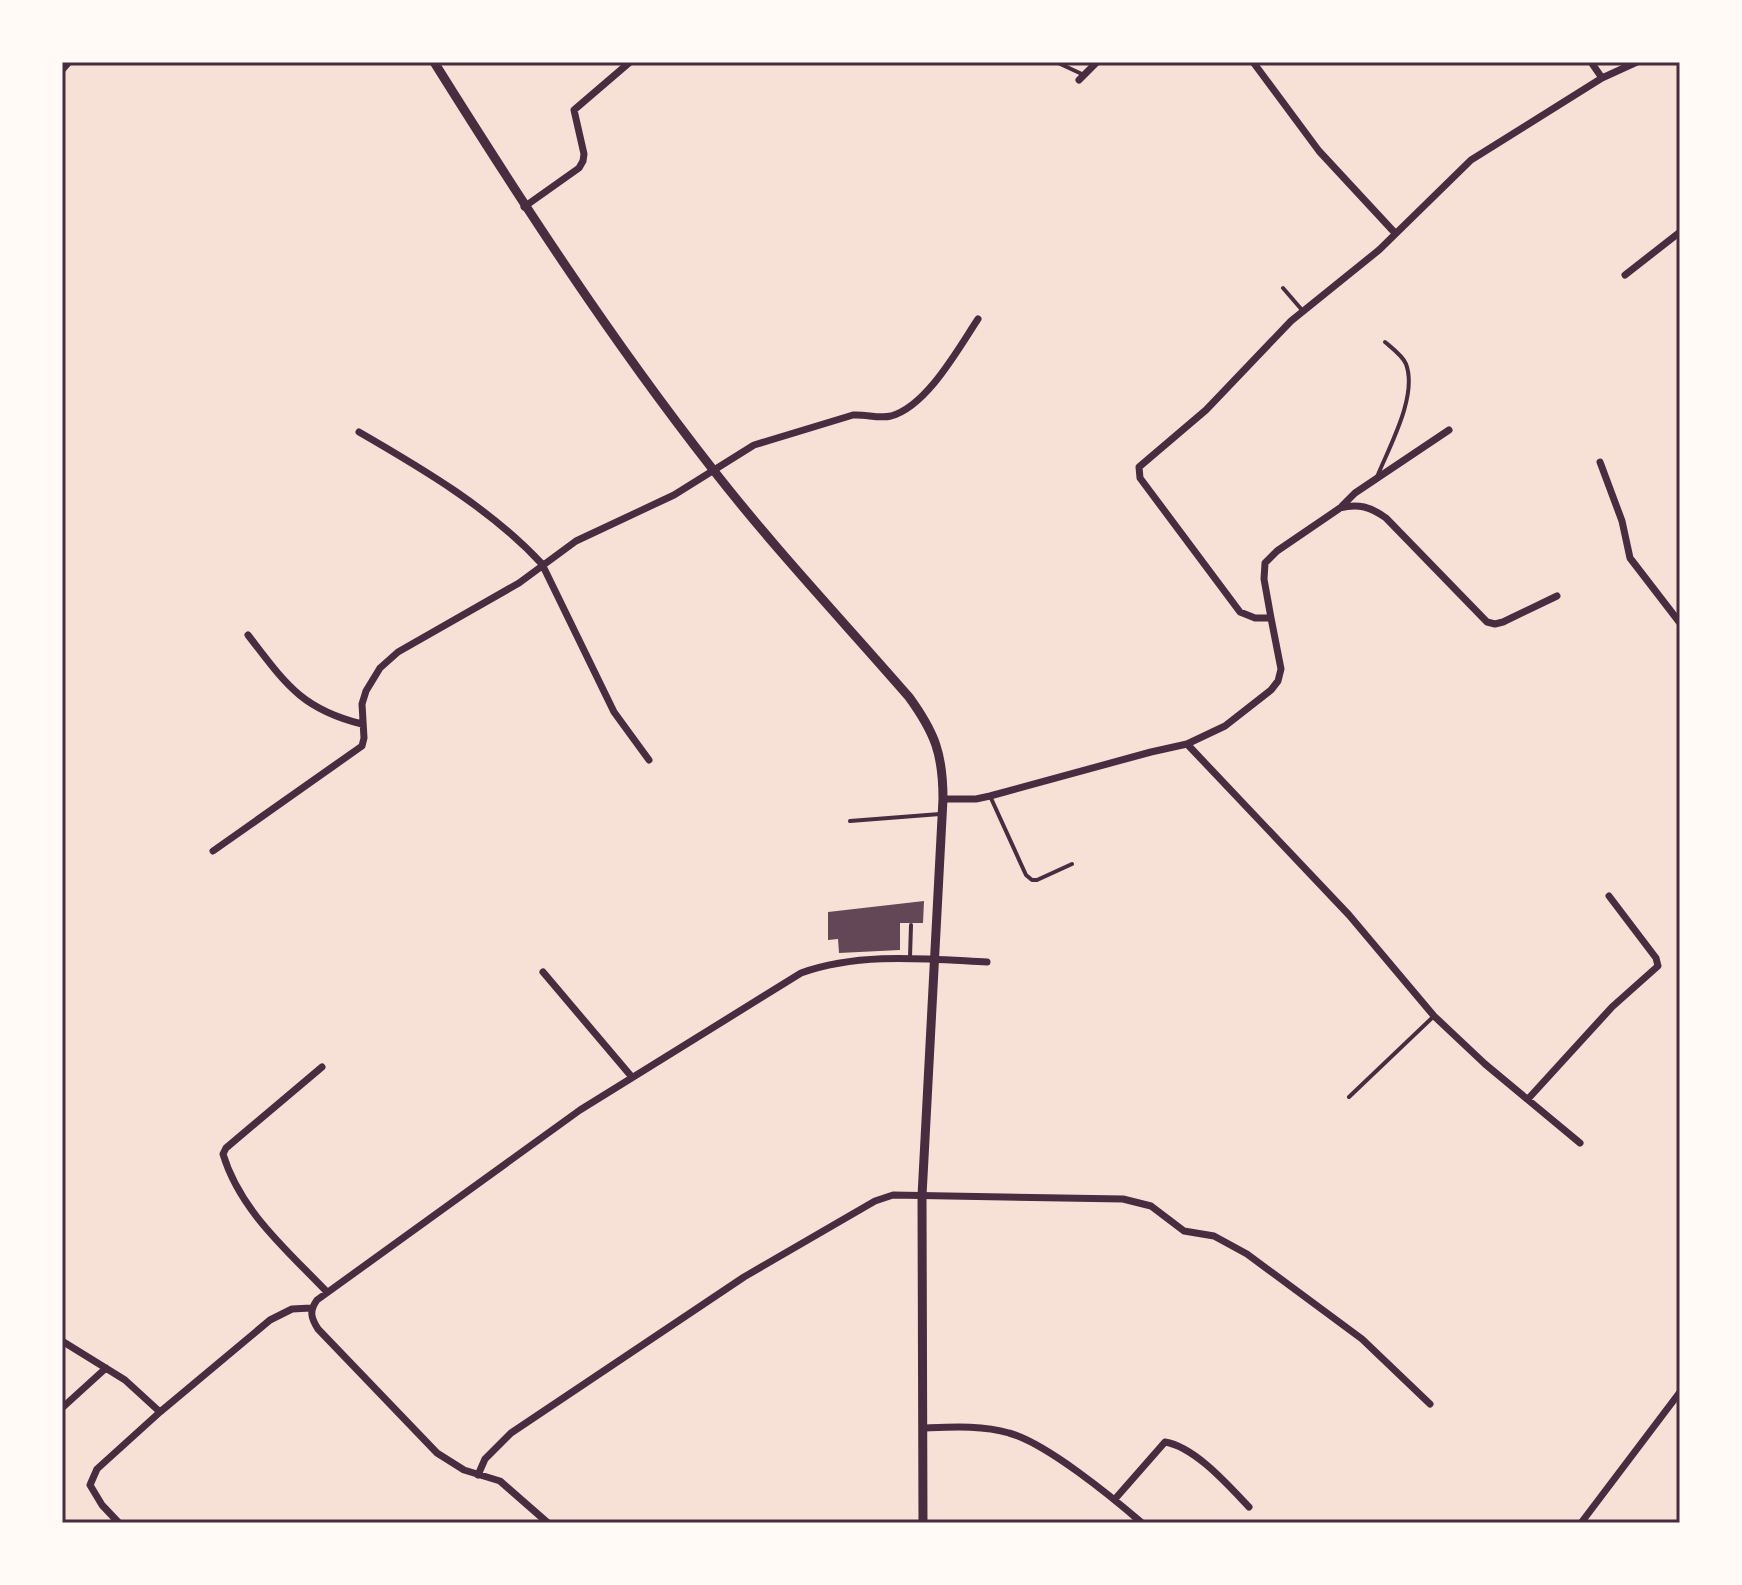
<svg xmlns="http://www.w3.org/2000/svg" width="1742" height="1585" font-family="'Fira Sans',sans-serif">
	<rect width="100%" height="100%" fill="#f7e1d7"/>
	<!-- building -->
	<path fill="#644757" d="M924,901L923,923H900V950L839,953L838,939L828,940V912Z"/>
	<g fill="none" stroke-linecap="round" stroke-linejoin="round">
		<!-- service -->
		<path stroke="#4a2c40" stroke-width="4" d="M1056,62L1084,75
			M1283,288L1302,310
			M1377,477C1389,447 1418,396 1406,364C1403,356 1392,348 1385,342
			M990,796L1026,875L1032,880H1037L1072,864
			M850,821L940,814
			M910,957L911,925
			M1349,1097L1434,1016"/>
		<!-- minor -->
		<path stroke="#4a2c40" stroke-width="7" d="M1253,62L1319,151L1395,233
			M1591,62L1602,78
			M62,70L69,62
			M1079,80L1097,62
			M524,207L579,168L583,161L584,154L574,110L630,62
			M1625,275L1680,232
			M359,432C423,469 491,509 542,564L614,712L649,760
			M1600,462L1622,521L1630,558L1680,623
			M1342,506L1355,493L1449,430
			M1271,618L1264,579L1265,563L1277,551L1340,508C1358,503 1371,507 1386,518L1487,622L1495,624L1503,622L1557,596
			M248,635C285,683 301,709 362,724
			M1187,744L1349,915L1434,1016L1485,1064L1580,1143
			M943,799H976L990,796L1151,752L1187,744L1225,726L1271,690L1278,681L1281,669L1271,618H1255L1240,612L1140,478L1139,467L1206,410L1291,321L1379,250L1471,160L1602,78L1637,62
			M213,851L362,746L364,738L362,704L366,691L380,668L398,652L519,583L576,541L674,495L754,445L853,415C866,414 879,419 891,416C927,406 958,349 978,319
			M543,972L631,1076
			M322,1067L226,1148L223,1154C240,1211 288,1251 327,1292
			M1528,1099L1612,1007L1658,966L1656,958L1609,896
			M62,1341L125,1380L160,1412
			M62,1408L106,1368
			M923,1428C951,1427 982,1425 1009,1433C1046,1443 1112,1497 1142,1523
			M478,1475L485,1459L511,1433L744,1277L875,1201L893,1195L1123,1199L1151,1206L1184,1231L1214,1236L1247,1254L1362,1339L1430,1404
			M1115,1499L1165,1442C1195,1447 1228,1485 1249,1507
			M119,1523L102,1505L90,1485L97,1469L160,1412L270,1320L292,1309L311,1308
			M548,1523L500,1481L464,1470L437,1453L318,1329C311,1318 309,1311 317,1300L580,1110L801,973C860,952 926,959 987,962
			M1581,1523L1680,1392"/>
		<!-- tertiary -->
		<path stroke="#4a2c40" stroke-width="9" d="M434,62C521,201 610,338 711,467C773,547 843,621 909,697C935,733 943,754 943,799L922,1196L923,1523"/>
	</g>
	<!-- border -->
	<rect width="1742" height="1585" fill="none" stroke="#fffaf5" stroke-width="128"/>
	<rect x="64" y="64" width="1614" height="1457" fill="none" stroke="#4a2c40" stroke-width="3"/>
</svg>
